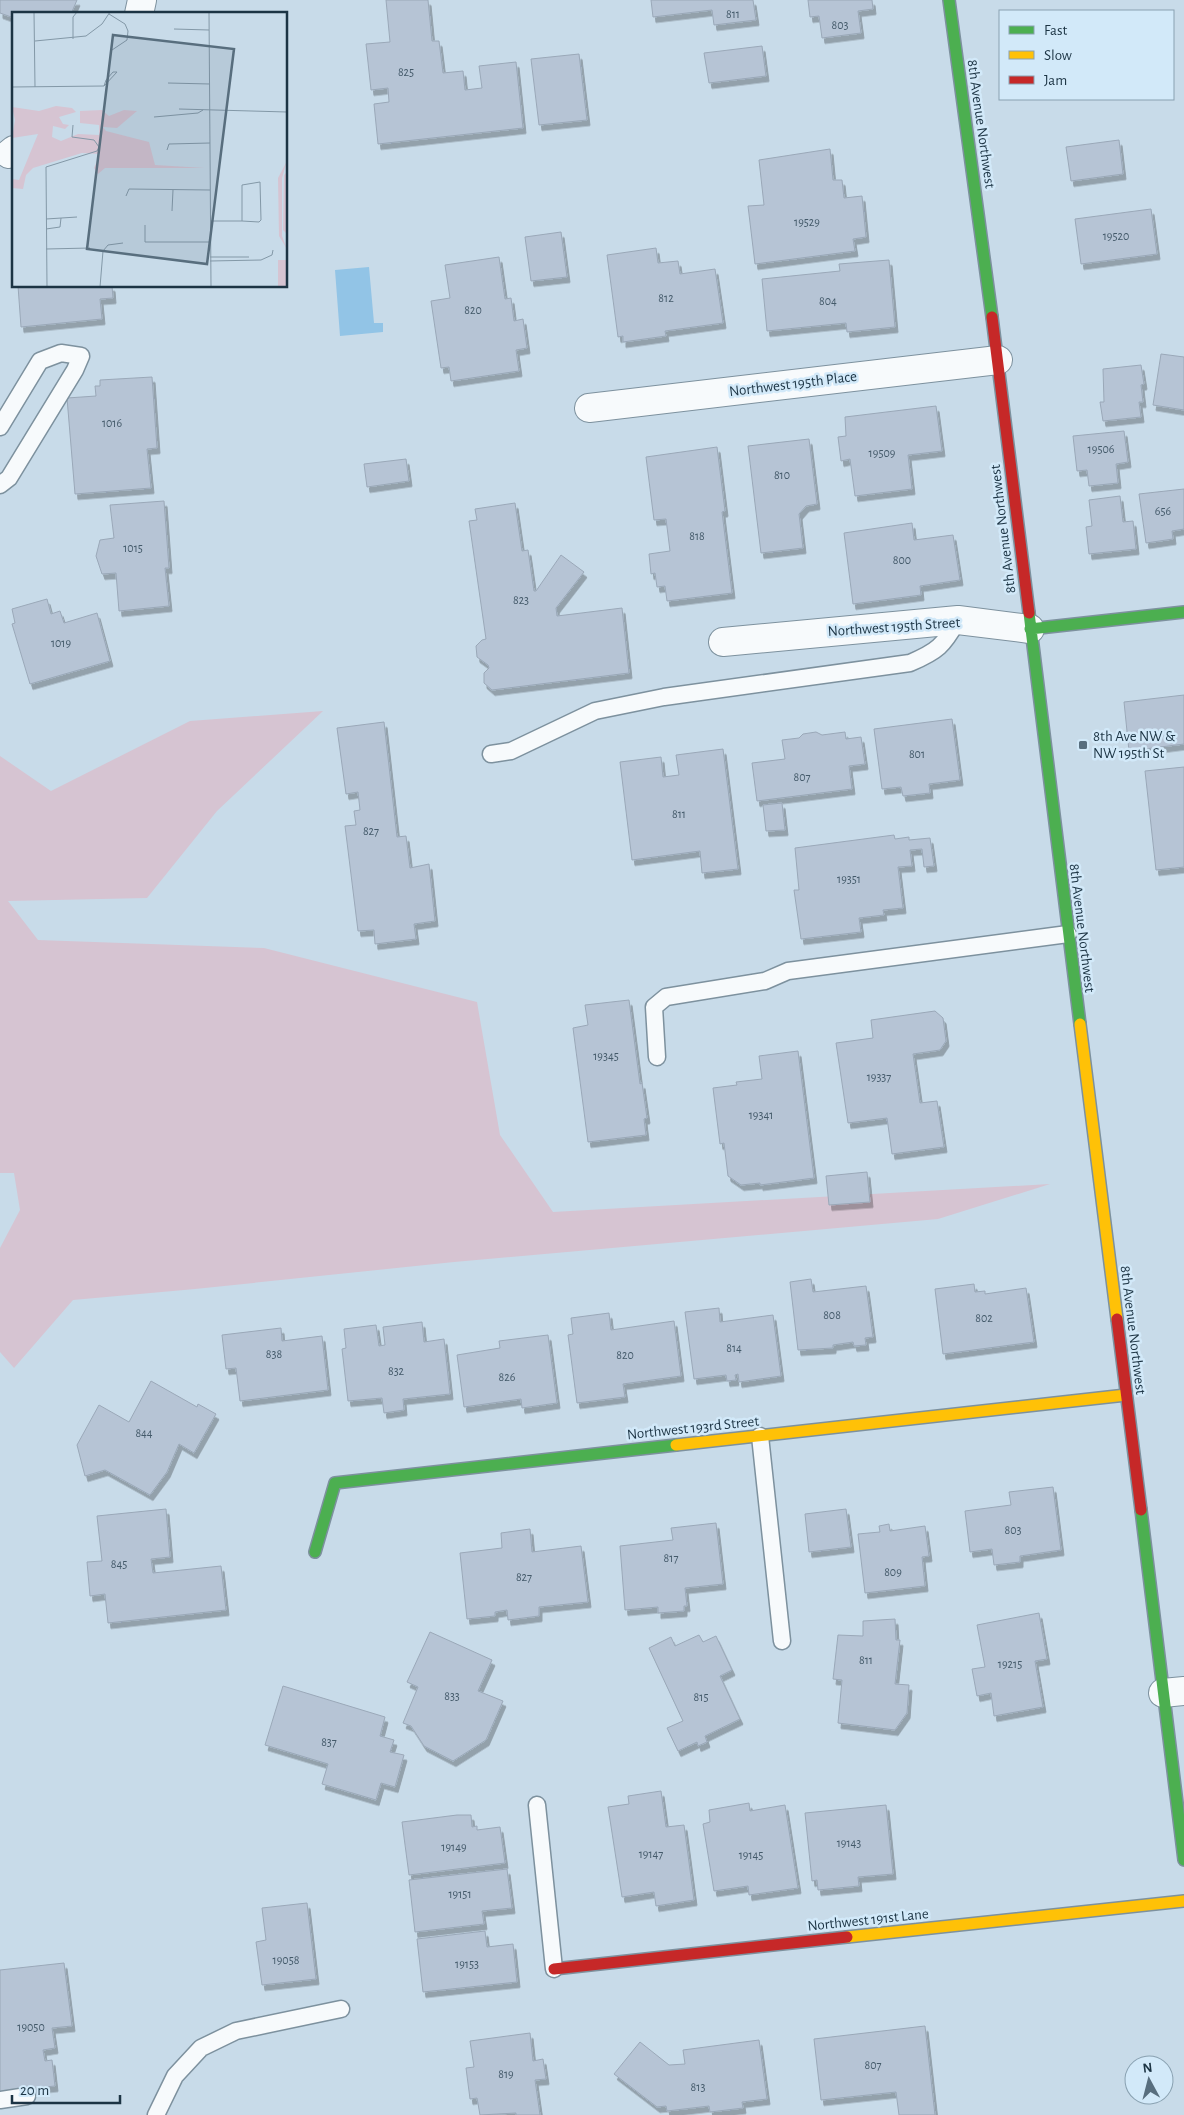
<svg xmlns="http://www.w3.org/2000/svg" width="1184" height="2115" font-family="'Alegreya Sans',sans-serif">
	<defs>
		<filter id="shadow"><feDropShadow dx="3" dy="5.5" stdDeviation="0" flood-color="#0004"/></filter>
	</defs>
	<rect width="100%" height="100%" fill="#c8dbe9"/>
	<!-- green -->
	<path fill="#d6c4d2" d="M323,711L217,811L147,898L8,901L38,940L264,948L477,1002L500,1135L553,1212L1050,1184L938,1219L454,1262L195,1289L73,1300L14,1368L0,1352V1248L20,1210L14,1173H0V756L51,791L190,721Z"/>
	<!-- water -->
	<path fill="#92c4e6" d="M369,267L374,323H383V332L340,336L335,270Z"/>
	<!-- building -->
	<path fill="#b6c4d5" stroke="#9aa8b8" filter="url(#shadow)" d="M0,0H77L71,14H14V18L0,13Z
		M386,0H428L432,41H439L443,73L463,71L465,90L482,88L479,66L516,62L523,128L378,144L374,104L389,102L388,88L371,90L366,44L390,42Z
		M651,0H753L756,20L714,25L712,10L653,17Z
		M808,0H872L873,9L858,11L861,33L822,38L819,16L810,17Z
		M762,46L766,76L709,83L704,53Z
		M579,54L587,120L539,125L531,59Z
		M1119,140L1123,174L1071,181L1066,147Z
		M830,149L833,180H842L844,198L862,196L866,237L853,239L855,251L755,264L748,206L764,205L759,160Z
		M1151,209L1157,254L1081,264L1075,219Z
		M561,232L567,277L531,281L525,237Z
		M656,248L658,263L678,261L680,274L715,269L723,323L665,331L666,336L623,342V336L618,337L607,255Z
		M499,257L505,299L511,298L514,321L523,319L527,348L516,350L519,371L451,381L449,367L441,368L431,301L450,298L445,265Z
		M889,260L895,327L847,332L846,323L767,331L762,279L840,271L839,264Z
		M18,286H112L113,298L100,299L102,319L21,327Z
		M1161,354L1184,357V410L1153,405Z
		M1141,365L1144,384L1141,385L1143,402H1139L1141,417L1103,421L1100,402H1104L1103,369Z
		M152,377L157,448L147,449L151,488L75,494L67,398L96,396L95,386H100V380Z
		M936,406L942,451L908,455L912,489L855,496L850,459L841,461L838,437L846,436L845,417Z
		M1124,431L1128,462L1116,464L1118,483L1089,486L1087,470L1077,471L1073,436Z
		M809,439L817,504L806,506L799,514L803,548L761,553L748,446Z
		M717,447L725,511L722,512L732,593L667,601L665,586L657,587L655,573L651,574L649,554L670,551L666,519L654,520L646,457Z
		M406,459L409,481L367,487L364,464Z
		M1184,489V529L1172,531L1173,539L1146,543L1139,494Z
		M1120,496L1123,522L1133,521L1136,549L1089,554L1086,527L1092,526L1089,500Z
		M164,501L169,568H165L169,606L119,611L116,573L102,574L96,556L100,540L114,538L110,505Z
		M515,503L522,551L528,550L534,591H536L561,555L584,572L556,608L557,616L622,608L629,673L492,690L484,683V673L489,668L488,665L477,657L476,646L482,640L486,639L469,521L477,520L475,509Z
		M912,523L914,540L953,535L960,580L920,586L921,595L853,604L844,533Z
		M47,599L51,614L60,611L64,623L97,613L110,661L30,684L12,624L15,623L12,609Z
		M1184,695V744L1129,751L1124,702Z
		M952,719L960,780L929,784L930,793L903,796L901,787L882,789L874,729Z
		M384,722L397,837L406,836L410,868L429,864L435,921L414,924L416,939L375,944L374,930L358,931L345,826L356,825L354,811L360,810L358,792L346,794L337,728Z
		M816,732L822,735L845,732L846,739L861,737L865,764L849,766L852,789L757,801L752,763L785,759L782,740L799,738L803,734Z
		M723,749L738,869L702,873L700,851L632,860L620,762L661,757L663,777L679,775L676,755Z
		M1184,767V867L1156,870L1145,771Z
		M782,803L785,830L766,831L763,805Z
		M894,835L895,839L909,837V840L930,838L934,866L924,867L922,849L910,850L912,866L898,867L903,908L883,910L884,915L859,918L861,932L801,939L794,890H799L795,848Z
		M629,1000L640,1084L642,1083L647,1118L644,1119L646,1135L588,1142L573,1028L588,1025L585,1005Z
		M935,1011L943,1018L946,1041L940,1050L913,1054L920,1103L937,1101L944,1147L892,1154L887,1118L848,1123L836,1043L873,1038L871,1020Z
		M798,1051L814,1178L760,1185V1183L741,1185L728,1176L724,1143L720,1144L713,1088L737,1085L736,1082L762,1079L759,1056Z
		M867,1172L870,1202L829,1205L826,1176Z
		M811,1279L813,1292L866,1286L873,1337L865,1338L866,1345L854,1346L853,1342L833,1345V1348L798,1350L790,1282Z
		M974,1284L975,1292L985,1291V1294L1026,1288L1034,1342L943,1354L935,1289Z
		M719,1308L720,1322L773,1315L781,1376L739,1382L738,1374L735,1375L736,1380L727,1381L726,1375L694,1379L685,1312Z
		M609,1313L611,1330L674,1321L681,1376L623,1384L625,1397L577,1403L568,1335L573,1334L571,1318Z
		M422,1322L424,1342L444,1339L450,1394L403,1399L404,1410L384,1413L382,1398L348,1401L342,1349L346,1348L344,1329L376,1325L379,1346L385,1345L383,1327Z
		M281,1328L282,1341L322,1336L328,1390L240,1401L236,1368L226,1369L222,1335Z
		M548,1335L557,1403L522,1408L521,1399L464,1407L457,1355L500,1348L499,1341Z
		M151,1381L197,1407L198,1404L216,1414L194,1453L179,1444L167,1472L150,1495L105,1470L85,1476L77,1445L99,1405L129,1422Z
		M1053,1487L1061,1550L1020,1556V1562L994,1565L992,1549L970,1552L965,1511L1011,1505L1009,1492Z
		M166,1509L170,1557L151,1559L153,1573L221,1566L226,1610L108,1623L105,1594L90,1596L87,1562L102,1561L97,1516Z
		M846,1509L851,1547L809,1552L805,1514Z
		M716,1523L723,1584L685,1588L687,1606H684V1611L658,1613V1607L625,1610L620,1546L673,1540L671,1528Z
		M889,1524L890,1531L925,1526L929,1556L922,1557L925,1586L865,1593L858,1534L880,1532L879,1526Z
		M530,1529L532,1552L581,1546L588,1602L539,1607V1616L508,1620L507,1610L495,1612V1616L467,1619L460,1553L502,1548L501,1533Z
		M1039,1613L1047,1659L1035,1661L1043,1707L994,1716L991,1693L977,1696L972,1669L985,1667L977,1625Z
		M895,1619L896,1640H900L895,1684L909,1685L907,1713L895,1730L838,1723L842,1680L833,1679L838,1635L863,1636V1621Z
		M430,1632L492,1660L478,1691L503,1701L486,1740L453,1761L424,1746L411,1726L403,1723L418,1687L407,1682Z
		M699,1635L703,1642L716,1636L732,1670L720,1676L740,1719L705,1736L707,1742L698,1746L697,1742L678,1751L667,1728L683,1721L649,1648L671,1637L675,1646Z
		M283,1686L385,1717L380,1736L394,1740L390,1752L404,1755L395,1787L381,1783L376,1800L322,1784L328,1764L265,1745Z
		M661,1791L666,1827L684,1825L694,1900L656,1906L654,1892L622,1897L608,1807L629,1804L628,1796Z
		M749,1803L750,1811L785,1805L798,1888L749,1895L748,1886L714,1891L703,1824L710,1822L709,1810Z
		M886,1805L893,1874L858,1877L859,1886L818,1890L817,1880L812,1881L805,1813Z
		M457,1815H471L472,1827L477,1826V1830L500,1827L505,1863L409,1875L402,1822Z
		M507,1869L512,1908L482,1911L484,1924L415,1932L409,1880Z
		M307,1903L316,1979L262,1985L256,1942L266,1940L262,1908Z
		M485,1931L487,1947L513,1944L517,1982L423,1992L417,1939Z
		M64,1963L72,2026L52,2028L55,2048L43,2050L45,2061L52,2060L55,2086L0,2092V1970Z
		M925,2026L935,2115H899L896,2092L821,2100L814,2039Z
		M530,2033L533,2061L543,2059L546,2079L535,2080L540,2115H516V2113L480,2115L477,2098L470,2099L466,2068L474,2067L470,2041Z
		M759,2040L767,2099L742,2102L743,2108L710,2112L709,2106L667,2111L666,2106L657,2107L614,2074L640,2042L669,2065L685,2064L683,2050Z"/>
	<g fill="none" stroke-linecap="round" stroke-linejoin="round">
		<defs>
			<path id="lane" d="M0,427L40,361L61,353L81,356L75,370L9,478L0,485
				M491,754L511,751L595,711L664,697L910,663C938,651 943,646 958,620
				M657,1057L654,1007L666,997L765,981L788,971L1068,934
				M760,1436L782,1641
				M537,1805L554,1969
				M0,2100L27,2096
				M156,2115L175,2076L201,2048L236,2031L341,2009"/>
			<path id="street" d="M139,14L142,0
				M9,154L14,150
				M589,408L998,360
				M723,642L958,620L1030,629
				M1163,1693L1184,1691"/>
			<path id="fast" d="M949,0L992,317
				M1029,613L1080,1024
				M1030,629L1184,612
				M1141,1510L1184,1860
				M315,1552L335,1483L676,1445"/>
			<path id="slow" d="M1080,1024L1117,1319
				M676,1445L1126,1395
				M847,1937L1184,1901"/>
			<path id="jam" d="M992,317L1029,613
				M1117,1319L1141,1510
				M554,1969L847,1937"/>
		</defs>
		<!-- lane casing -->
		<use href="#lane" stroke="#7d919e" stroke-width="19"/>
		<!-- street casing -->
		<use href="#street" stroke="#7d919e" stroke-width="30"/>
		<!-- fast casing -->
		<use href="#fast" stroke="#7d919e" stroke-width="14"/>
		<!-- slow casing -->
		<use href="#slow" stroke="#7d919e" stroke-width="14"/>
		<!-- jam casing -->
		<use href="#jam" stroke="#7d919e" stroke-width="14"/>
		<!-- lane -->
		<use href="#lane" stroke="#f7fafc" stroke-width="16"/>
		<!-- street -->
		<use href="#street" stroke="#f7fafc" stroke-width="28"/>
		<!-- fast -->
		<use href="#fast" stroke="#4caf50" stroke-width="11"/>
		<!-- slow -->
		<use href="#slow" stroke="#ffc107" stroke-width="11"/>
		<!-- jam -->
		<use href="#jam" stroke="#c62828" stroke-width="11"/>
	</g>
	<!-- markers -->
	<rect fill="#586e7e" stroke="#d2e9f9" stroke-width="2" x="1078" y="740" width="10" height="10" rx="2.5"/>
	<g text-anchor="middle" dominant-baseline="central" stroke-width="5" stroke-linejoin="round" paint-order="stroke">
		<!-- number labels -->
		<g font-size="12" fill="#445a6a">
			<text x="733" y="14">811</text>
			<text x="840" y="25">803</text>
			<text x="406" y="72">825</text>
			<text x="807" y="222">19529</text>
			<text x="1116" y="236">19520</text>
			<text x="666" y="298">812</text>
			<text x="828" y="301">804</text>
			<text x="473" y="310">820</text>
			<text x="112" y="423">1016</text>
			<text x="1101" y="449">19506</text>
			<text x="882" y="453">19509</text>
			<text x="782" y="475">810</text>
			<text x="1163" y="511">656</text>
			<text x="697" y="536">818</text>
			<text x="133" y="548">1015</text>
			<text x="902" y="560">800</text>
			<text x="521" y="600">823</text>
			<text x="61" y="643">1019</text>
			<text x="917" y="754">801</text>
			<text x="802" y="777">807</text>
			<text x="679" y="814">811</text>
			<text x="371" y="831">827</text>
			<text x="849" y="879">19351</text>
			<text x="606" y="1056">19345</text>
			<text x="879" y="1077">19337</text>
			<text x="761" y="1115">19341</text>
			<text x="832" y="1315">808</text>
			<text x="984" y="1318">802</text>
			<text x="734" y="1348">814</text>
			<text x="274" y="1354">838</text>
			<text x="625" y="1355">820</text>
			<text x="396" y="1371">832</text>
			<text x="507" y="1377">826</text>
			<text x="144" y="1433">844</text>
			<text x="1013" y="1530">803</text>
			<text x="671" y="1558">817</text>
			<text x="119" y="1564">845</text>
			<text x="893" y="1572">809</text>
			<text x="524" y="1577">827</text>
			<text x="866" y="1660">811</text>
			<text x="1010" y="1664">19215</text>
			<text x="452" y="1696">833</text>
			<text x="701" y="1697">815</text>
			<text x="329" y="1742">837</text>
			<text x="849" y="1843">19143</text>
			<text x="454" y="1847">19149</text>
			<text x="651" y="1854">19147</text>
			<text x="751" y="1855">19145</text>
			<text x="460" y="1894">19151</text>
			<text x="286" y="1960">19058</text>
			<text x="467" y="1964">19153</text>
			<text x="31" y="2027">19050</text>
			<text x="873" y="2065">807</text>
			<text x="506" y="2074">819</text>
			<text x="698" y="2087">813</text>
		</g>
		<!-- street labels -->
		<g font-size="15" fill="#1c3444" stroke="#d2e9f9">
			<text transform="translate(981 124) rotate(82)">8th Avenue Northwest</text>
			<text transform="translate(793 384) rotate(-7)">Northwest 195th Place</text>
			<text transform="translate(1003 529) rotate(-97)">8th Avenue Northwest</text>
			<text transform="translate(894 627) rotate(-4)">Northwest 195th Street</text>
			<text transform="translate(1082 928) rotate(83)">8th Avenue Northwest</text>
			<text transform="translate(1133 1330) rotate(83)">8th Avenue Northwest</text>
			<text transform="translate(693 1428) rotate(-6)">Northwest 193rd Street</text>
			<text transform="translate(868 1920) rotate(-6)">Northwest 191st Lane</text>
		</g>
		<!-- poi labels -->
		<g font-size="15" fill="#1c3444" stroke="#d2e9f9" text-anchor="start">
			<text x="1093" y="736">8th Ave NW &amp;<tspan x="1093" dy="17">NW 195th St</tspan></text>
		</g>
	</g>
	<!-- overview -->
	<g transform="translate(12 12)">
		<rect width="275" height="275" fill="#c8dbe9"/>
		<path d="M44,94L60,96L64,100L47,105L51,112L57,113L53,117L41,114L40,125L49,129L66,122L87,123V113L68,111V99L90,98L97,104L112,98L125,99L105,116L91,115L94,119L137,130L143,153L193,156H93L86,162L82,156L88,142L70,141L21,156L14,163L11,177L0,176V167L7,168L26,122L0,126L3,108L0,95L27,99ZM275,149L270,166V224L275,237L267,224L266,166ZM275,160V221H274L271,218L272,163ZM266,248H275V275H266Z" fill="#d6c4d2"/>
		<path fill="none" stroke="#8398a7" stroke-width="1" d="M22,0L23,75M197,0L199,275M97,2L113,12L116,19L115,28L100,38M162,17L197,18M61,27V5L65,0M23,29L74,24L90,12L98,0M101,60H105L92,74L94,68ZM156,71L198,72M0,75L92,74M167,97L275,100M142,105L186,101L191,98M155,138L157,132L198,131M114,184L117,177L198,178M160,199L161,178M34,207L65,205M198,209H230L247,210L249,208L248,170L230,173V209M133,213V230H198M34,217L48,215L49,206M34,237L78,236M198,245H237M198,249L249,248L260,243L261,238M35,275L34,155L85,139L87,135L82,128L60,125L61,113M88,275L91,239L96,233L111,231"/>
		<path fill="#586e7e" fill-opacity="0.15" stroke="#586e7e" stroke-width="2.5" d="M101,23L222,37L195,252L75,237Z"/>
		<rect width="275" height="275" fill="none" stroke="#1c3444" stroke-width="2.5"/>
	</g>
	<!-- legend -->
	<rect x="999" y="10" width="175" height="90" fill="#d2e9f9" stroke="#89a1b1"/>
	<rect x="1009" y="26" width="25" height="8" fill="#4caf50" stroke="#89a1b1"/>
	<text x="1044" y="35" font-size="15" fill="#1c3444">Fast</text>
	<rect x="1009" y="51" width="25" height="8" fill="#ffc107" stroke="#89a1b1"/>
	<text x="1044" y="60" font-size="15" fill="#1c3444">Slow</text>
	<rect x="1009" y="76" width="25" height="8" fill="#c62828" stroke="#89a1b1"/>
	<text x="1044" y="85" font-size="15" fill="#1c3444">Jam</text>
	<!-- north arrow -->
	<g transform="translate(1149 2080) rotate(353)"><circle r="24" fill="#d2e9f9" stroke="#89a1b1"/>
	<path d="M0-4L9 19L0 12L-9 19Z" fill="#586e7e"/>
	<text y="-8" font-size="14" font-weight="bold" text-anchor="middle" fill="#1c3444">N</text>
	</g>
	<!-- scale -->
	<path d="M12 2095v8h108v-8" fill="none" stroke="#1c3444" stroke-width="2.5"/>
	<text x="20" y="2095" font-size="15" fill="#1c3444" stroke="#d2e9f9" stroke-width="4" paint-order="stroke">20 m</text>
</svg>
